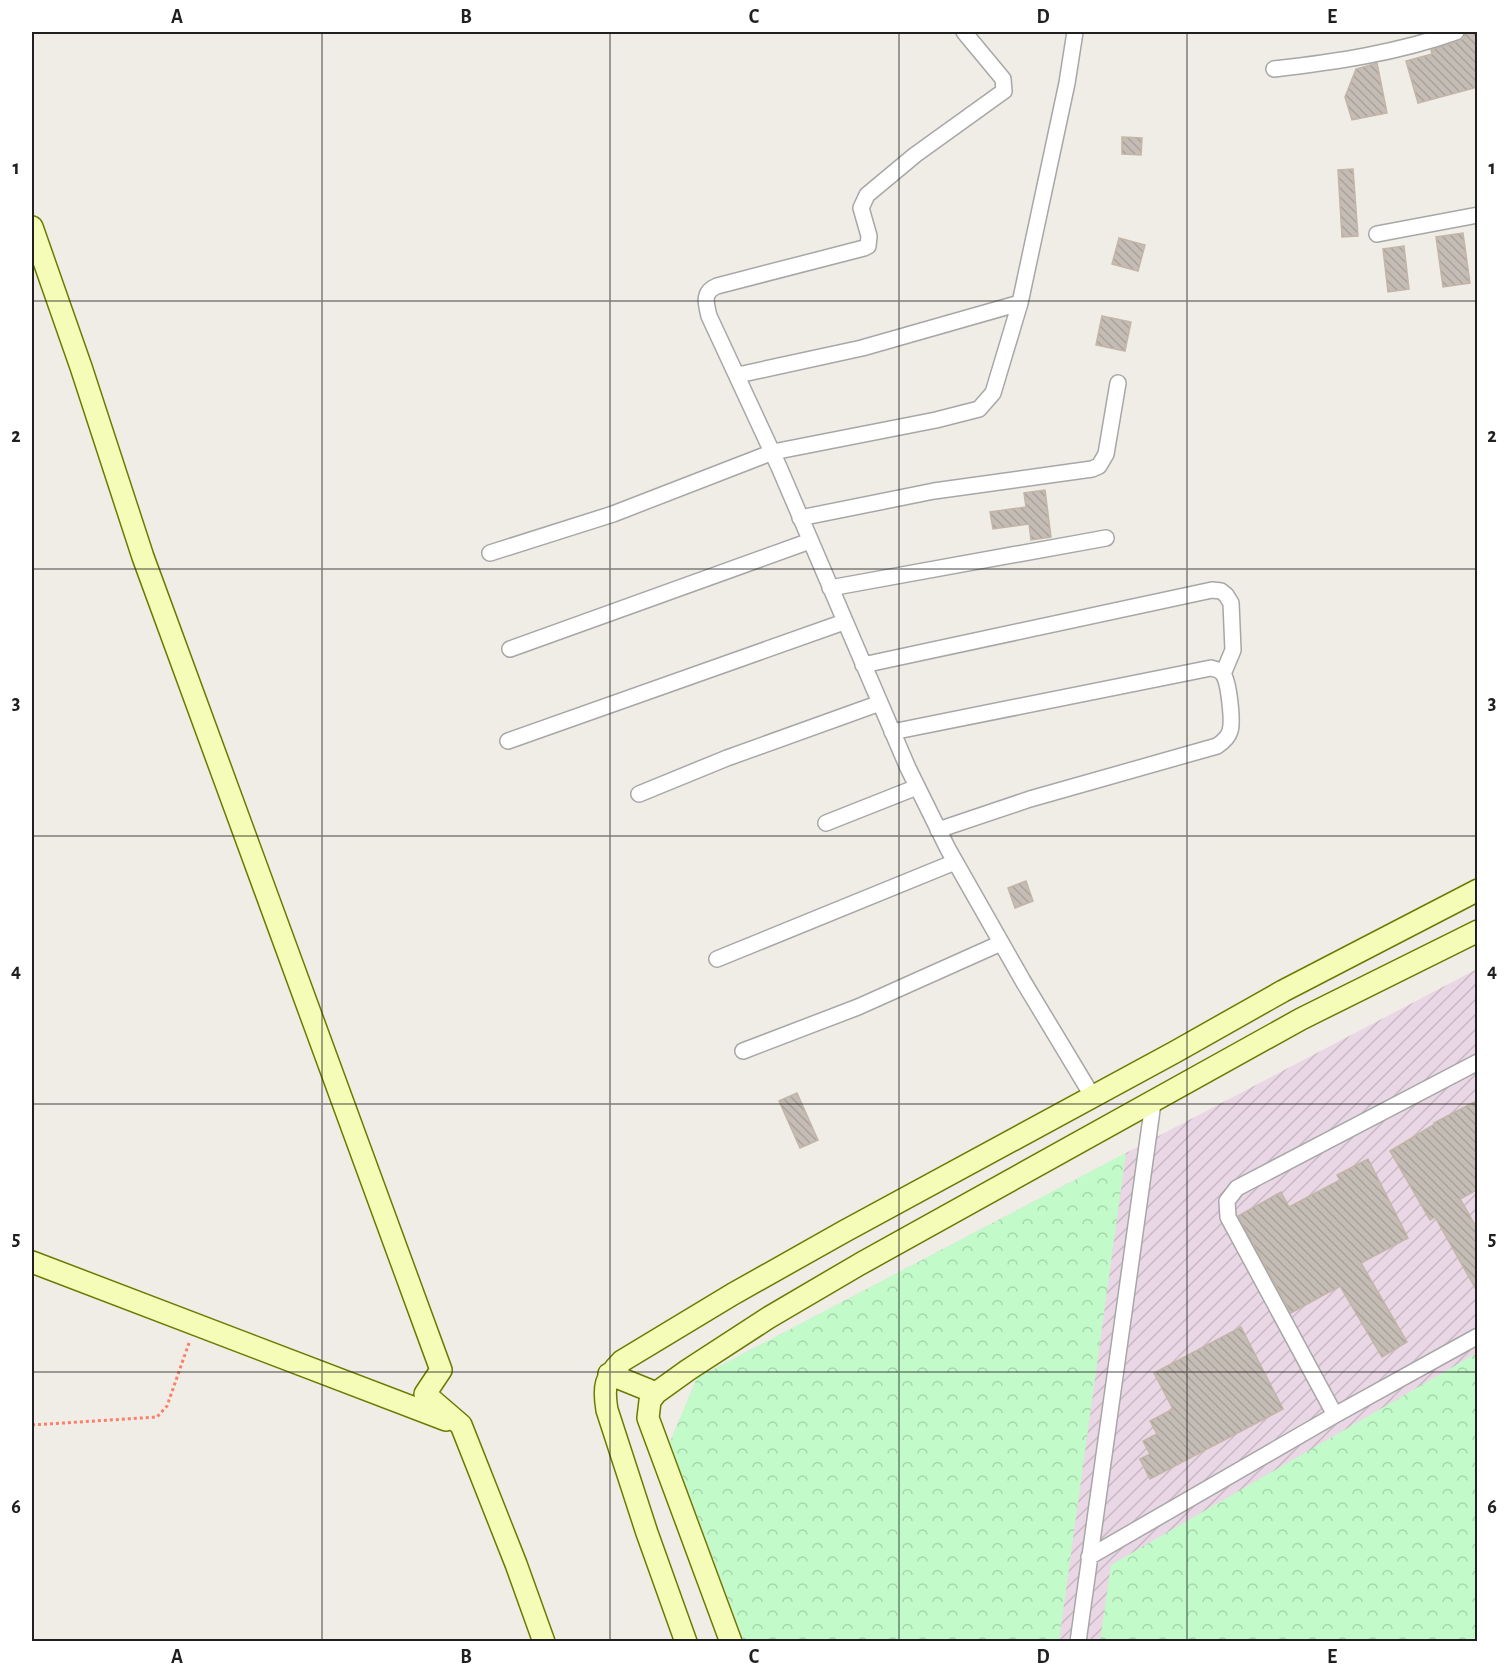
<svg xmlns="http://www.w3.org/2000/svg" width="1509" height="1673" font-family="'Alegreya Sans',sans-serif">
	<defs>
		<pattern id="industrial-furrows" width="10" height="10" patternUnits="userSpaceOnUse" patternTransform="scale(1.5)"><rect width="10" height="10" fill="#ead7e5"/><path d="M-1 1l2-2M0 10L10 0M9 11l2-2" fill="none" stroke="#c8b8c4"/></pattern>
		<pattern id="park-crowns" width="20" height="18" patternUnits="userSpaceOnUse" patternTransform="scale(1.5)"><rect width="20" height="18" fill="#c2fbc9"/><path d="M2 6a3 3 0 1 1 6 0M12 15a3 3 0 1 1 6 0" fill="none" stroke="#a6d7ac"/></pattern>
		<pattern id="building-back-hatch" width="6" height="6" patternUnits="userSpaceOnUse" patternTransform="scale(1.5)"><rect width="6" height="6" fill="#c5bdb5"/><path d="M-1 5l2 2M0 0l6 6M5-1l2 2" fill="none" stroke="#a9a29b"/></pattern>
	</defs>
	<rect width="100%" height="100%" fill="#f0ede6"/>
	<!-- industrial -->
	<path fill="url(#industrial-furrows)" d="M1477,969V1641H744L670,1442L697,1378Z"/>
	<!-- park -->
	<path fill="url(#park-crowns)" d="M1126,1153L1059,1641H744L670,1442L697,1378Z
		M1477,1353V1641H1100L1111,1565Z"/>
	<!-- building -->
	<path fill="url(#building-back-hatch)" stroke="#c3b5a7" stroke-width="1.5" d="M1465,32H1478V87L1418,103L1406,61L1432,54L1431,50L1460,41L1464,38Z
		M1377,63L1387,113L1352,120L1345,97L1356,69Z
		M1122,137L1142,138L1141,155L1122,154Z
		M1353,169L1358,236L1342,237L1338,170Z
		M1463,233L1470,283L1443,287L1436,237Z
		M1119,238L1145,245L1138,271L1112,264Z
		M1404,246L1409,289L1388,292L1383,249Z
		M1102,316L1131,322L1125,351L1096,345Z
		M1045,490L1051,537L1031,540L1029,524L993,529L990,512L1026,507L1024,493Z
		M1026,881L1033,901L1015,908L1008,888Z
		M797,1093L818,1140L800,1148L779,1101Z
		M1478,1100V1189L1460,1199L1478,1230V1293L1435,1217L1430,1220L1390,1151L1435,1124L1434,1123Z
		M1368,1159L1408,1238L1361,1263L1407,1342L1382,1357L1340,1286L1291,1313L1238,1216L1281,1192L1289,1207L1340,1180L1337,1175Z
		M1241,1327L1283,1409L1150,1479L1140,1459L1150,1454L1143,1441L1157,1434L1150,1421L1173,1409L1154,1373Z"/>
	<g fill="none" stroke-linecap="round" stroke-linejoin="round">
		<defs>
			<path id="street" d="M964,32L1003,79L1004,91L915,155L867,195L861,208L869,236L868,246L864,248L717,286C702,292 706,303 709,316L779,467L908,768L948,849L1023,981L1093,1097
				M1274,69C1335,62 1397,53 1456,32
				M1377,234L1478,215
				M738,375L862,348L1020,303
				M800,518L934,491L1092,469L1099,466L1106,454L1118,383
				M490,553L613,514L773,452L936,420L979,409L993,393L1020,303L1067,83L1075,32
				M830,588L1106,538
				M510,649L810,541
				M863,665L1212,590L1221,591L1226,595L1231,603L1233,650L1223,674
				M892,732L1211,668C1216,669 1220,670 1223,674C1229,682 1233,722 1230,731C1228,738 1223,742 1217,746L1030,799L938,830
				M508,741L844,622
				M639,794L727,758L880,703
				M826,823L917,787
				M717,959L955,862
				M743,1051L858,1007L1001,943
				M1335,1415L1228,1217L1227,1201L1237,1188L1478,1062
				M1089,1557L1335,1415L1478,1336
				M1078,1642L1153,1103"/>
			<path id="secondary" d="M32,227L81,367L143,557L441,1370L425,1394L461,1425L516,1564L544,1642
				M32,1262L446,1420
				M609,1374L656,1393
				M686,1642L647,1533L607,1410C603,1386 605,1378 622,1361L733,1294L845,1231L1175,1052L1283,991L1478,890
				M731,1642L648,1418L650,1401L656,1393L688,1370L768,1318L860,1264L1301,1019L1478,931"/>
		</defs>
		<!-- street casing -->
		<use href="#street" stroke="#a7a7a7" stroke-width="18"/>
		<!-- secondary casing -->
		<use href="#secondary" stroke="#697c01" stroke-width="24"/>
		<!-- path -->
		<path stroke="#fe7f69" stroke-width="3" stroke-dasharray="3 3" stroke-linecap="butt" d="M32,1425L157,1417L167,1406L189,1343"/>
		<!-- street -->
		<use href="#street" stroke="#fff" stroke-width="15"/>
		<!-- secondary -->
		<use href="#secondary" stroke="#f5fcb8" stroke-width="21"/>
	</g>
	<!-- grid -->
	<path fill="none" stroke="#202020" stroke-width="1.5" stroke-opacity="0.55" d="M322,32V1642M610,32V1642M899,32V1642M1187,32V1642M32,301H1478M32,569H1478M32,836H1478M32,1104H1478M32,1372H1478"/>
	<!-- border -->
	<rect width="1509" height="1673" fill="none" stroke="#ffffff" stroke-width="66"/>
	<rect x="33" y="33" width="1443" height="1607" fill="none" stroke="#202020" stroke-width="2"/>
	<g font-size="20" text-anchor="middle" font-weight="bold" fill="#202020">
		<text x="177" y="23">A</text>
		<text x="466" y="23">B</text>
		<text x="754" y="23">C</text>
		<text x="1043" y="23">D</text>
		<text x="1332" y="23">E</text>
		<text x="16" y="174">1</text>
		<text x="1492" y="174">1</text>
		<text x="16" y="442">2</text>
		<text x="1492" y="442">2</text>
		<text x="16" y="709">3</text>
		<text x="1492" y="709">3</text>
		<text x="16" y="977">4</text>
		<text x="1492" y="977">4</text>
		<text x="16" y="1245">5</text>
		<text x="1492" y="1245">5</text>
		<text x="16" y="1513">6</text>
		<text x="1492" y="1513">6</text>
		<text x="177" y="1663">A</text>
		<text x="466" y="1663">B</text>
		<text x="754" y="1663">C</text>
		<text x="1043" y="1663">D</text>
		<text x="1332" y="1663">E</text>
	</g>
</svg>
